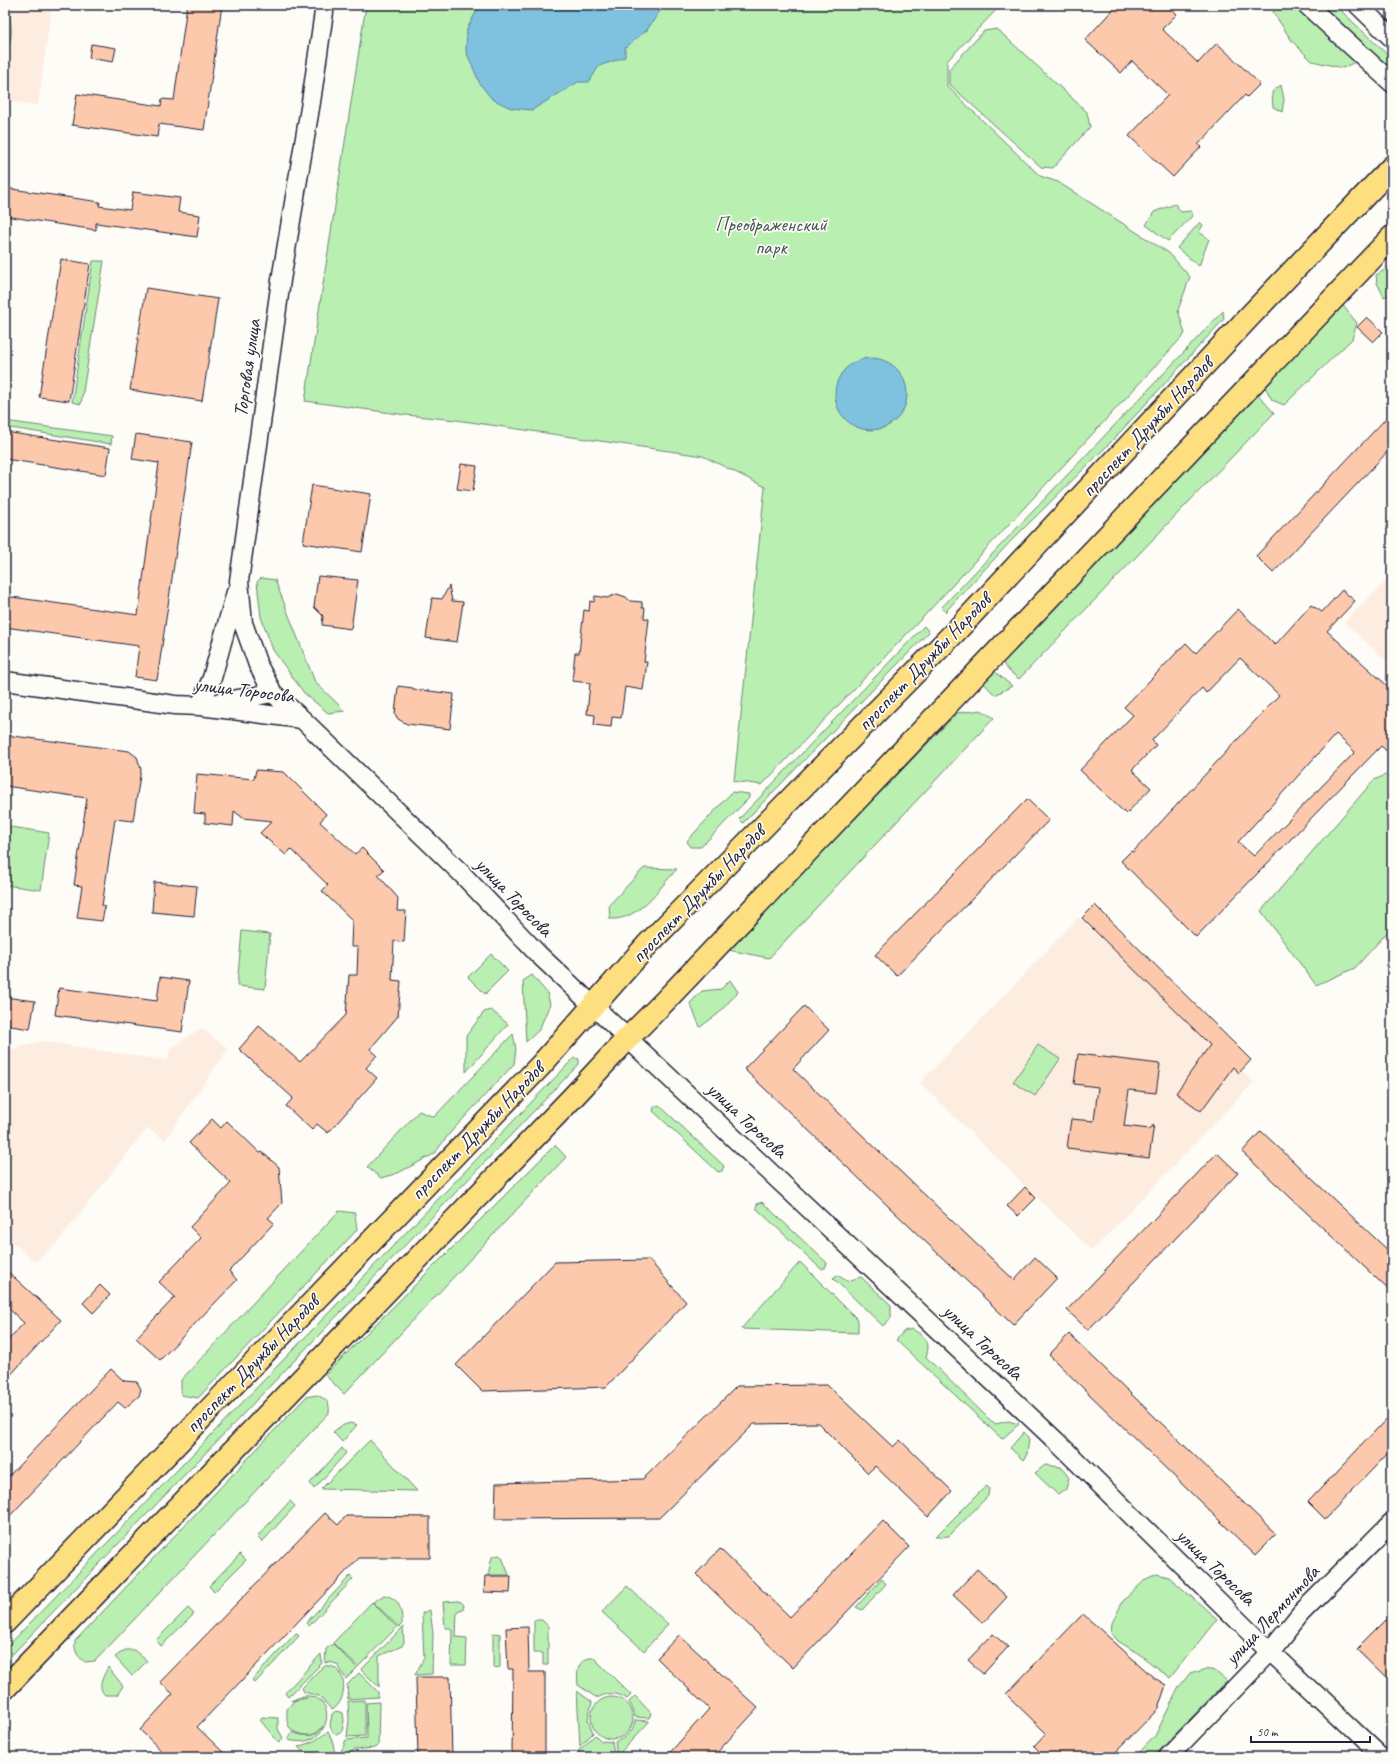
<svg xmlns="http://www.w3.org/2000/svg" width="1397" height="1762" font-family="Caveat,sans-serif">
	<rect width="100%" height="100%" fill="#fdfcf7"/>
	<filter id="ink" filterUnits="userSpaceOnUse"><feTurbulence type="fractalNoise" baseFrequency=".025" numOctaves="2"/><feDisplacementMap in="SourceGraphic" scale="8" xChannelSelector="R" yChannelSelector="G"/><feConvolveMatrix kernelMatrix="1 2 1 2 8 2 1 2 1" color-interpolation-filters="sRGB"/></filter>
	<g filter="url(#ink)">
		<!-- built -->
		<path fill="#fdede0" d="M5,5H52L38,105L5,101Z
			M1392,575V666L1344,622Z
			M1079,917L1254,1082L1092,1251L920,1083Z
			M201,1028L228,1049L165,1140L147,1128L56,1244L35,1262L5,1235V1051L42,1041L168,1061L170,1049Z"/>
		<!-- green -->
		<path fill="#b9efb1" stroke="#6e8876" d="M5,5L9,7C10,19 15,42 5,51Z
			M366,5H1001L947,61V86L1040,176L1058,182L1169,253L1190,277L1178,310L1185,334L925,615L762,785L734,781L765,487L703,456L456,420L406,415L305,401Z
			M1280,5H1298L1355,62L1343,68L1312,61L1292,41L1273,12Z
			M1321,5H1335L1392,59V72Z
			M997,29L1087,112L1090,127L1053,168L1041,167L949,84V69L984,31Z
			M1281,85L1284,99L1282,112L1273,107L1272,92Z
			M1175,204L1181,212L1191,211L1193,215L1168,241L1146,225L1154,212Z
			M1200,222L1203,225L1199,232L1209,239L1199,266L1177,248Z
			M93,261H104L81,404L72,402Z
			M1392,266V293L1384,297L1377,283L1376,275Z
			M1340,302L1357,323L1352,339L1284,405L1272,400L1264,385Z
			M1223,311L1224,319L1110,443L1011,541L945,612L941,608Z
			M1256,392L1274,413L1019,679L1009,671L1001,661Z
			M5,421L112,436L111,444L5,427Z
			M261,578L275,580L315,682L345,711L328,713L304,693L273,650L261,617L257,582Z
			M924,626L929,632L743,823L739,819Z
			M989,667L1012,686L995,695L979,678Z
			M981,710L994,718L769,958L728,950L957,713Z
			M1392,772V927L1355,968L1316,985L1261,911L1374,780Z
			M732,792L749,794V798L701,847H690L687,841Z
			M5,826L49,833L41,890L5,885Z
			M644,868L677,869C659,888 639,921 610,919L609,905Z
			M242,931L270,934L265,989L237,986Z
			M491,954L508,971L485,994L468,977Z
			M532,975L547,993L550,1004L539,1030L526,1042L523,981Z
			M730,980L738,992L718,1014L700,1027L690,1003L702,991L721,989Z
			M491,1010L508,1024L466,1072V1036L484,1012Z
			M513,1034L516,1049L514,1064L450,1133L434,1154L398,1173L381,1178L367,1167L419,1111L434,1117Z
			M1038,1045L1060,1059L1035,1096L1013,1082Z
			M574,1058L579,1059V1064L5,1662V1649Z
			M659,1105L724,1166L722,1171L718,1172L653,1111L654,1107Z
			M555,1145L566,1157L344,1394L325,1375Z
			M762,1202L827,1263L825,1268L821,1269L756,1208L757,1204Z
			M339,1211L355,1213L357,1230L198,1398L181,1395V1380Z
			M800,1262L858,1320V1333L741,1329Z
			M837,1275L847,1281L861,1277L891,1305V1318L883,1326L833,1278Z
			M912,1329C926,1337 931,1341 926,1357L990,1420L996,1424L1008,1421L1019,1424L1002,1439L896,1340L904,1331Z
			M317,1395C327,1400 330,1402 329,1413L95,1661L85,1662C77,1656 74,1651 75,1641L306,1397Z
			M350,1423L357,1425L342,1442L333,1432L341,1426Z
			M1024,1432L1029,1439L1027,1454L1023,1460L1010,1448Z
			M370,1440L417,1491L321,1489Z
			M342,1448L346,1453L314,1489L310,1483Z
			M1045,1465L1061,1467L1069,1478L1066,1489L1058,1495L1035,1473Z
			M986,1486L989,1488L988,1496L949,1536L935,1537Z
			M290,1501L295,1506L262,1542L257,1537Z
			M240,1554L246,1560L214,1592L209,1586Z
			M499,1555L502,1557L509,1575H488L492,1557Z
			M1157,1574L1169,1577L1217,1619L1170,1678L1139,1654L1118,1641L1111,1633L1112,1623L1123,1601L1146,1579Z
			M350,1576L353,1579L309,1626L306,1623Z
			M882,1579L886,1584L862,1610L856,1607Z
			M627,1586L668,1624L644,1651L602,1612Z
			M384,1595C400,1598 402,1610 402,1624L399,1627L373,1602Z
			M458,1601L461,1602L464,1605L463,1609L457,1611L456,1637L467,1638L466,1665H451L452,1630L450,1628H445L443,1602Z
			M372,1602L397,1627L358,1667L333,1643Z
			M188,1608L194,1614L161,1646L156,1640Z
			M430,1610L433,1633L432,1674L415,1675L424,1658L422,1613Z
			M534,1620H542L548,1626V1665H543V1653H534Z
			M403,1627L404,1642L402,1646L379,1656V1687L361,1670Z
			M296,1633L299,1636L255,1683L252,1680Z
			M493,1633L500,1634V1667L493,1668Z
			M333,1644L357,1668L346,1679L337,1664L329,1662L325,1663L326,1649Z
			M125,1650H134L147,1661L132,1676L115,1657Z
			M321,1654L322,1663L288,1697L285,1693Z
			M589,1658H594L631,1695L627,1699C617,1692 608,1692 597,1698L578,1685C577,1674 576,1662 589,1658Z
			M325,1666C348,1663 349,1701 332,1710L319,1696L304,1692L302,1688L318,1671Z
			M108,1667L123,1686L117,1695H105C96,1686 104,1676 108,1667Z
			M1207,1668L1215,1671L1227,1681L1153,1757H1135L1155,1736L1179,1687L1190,1673Z
			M359,1673L378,1692V1697L348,1699L347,1685Z
			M577,1691L592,1702L588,1719L593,1733L580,1746Z
			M302,1696C341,1692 332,1752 288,1740L292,1732C305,1737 315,1738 323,1726C322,1728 319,1732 317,1733C309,1737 296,1735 290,1728C286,1723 287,1716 287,1709L295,1700L307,1698L291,1701Z
			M635,1696L651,1713L649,1718L635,1717L633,1709L629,1702Z
			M591 1718a21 21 0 1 1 42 0a21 21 0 1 1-42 0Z
			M365,1700V1736L347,1737L349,1719L348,1701Z
			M379,1702L378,1746L375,1748L354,1750L348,1757H339L346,1740L367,1738L366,1703Z
			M336,1711L343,1713L344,1721L342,1731L336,1734L333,1733L330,1726L332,1714Z
			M262,1717L278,1718V1729L283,1738L279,1743L260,1720Z
			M635,1720L649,1721V1722L617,1756L615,1742C625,1738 634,1732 635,1720Z
			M328,1732L333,1743L335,1755L334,1757H309L298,1747L314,1741Z
			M595,1735L601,1741L612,1742L615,1757H579V1750Z"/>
		<!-- water -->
		<path fill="#7fc2e0" stroke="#5a829e" d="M483,5H664L647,30L625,48V57L599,66L589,82H578L532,110L511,108L492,99L480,84L466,51L467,29L477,10Z
			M835 394a36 36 0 1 1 72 0a36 36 0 1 1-72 0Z"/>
		<!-- building -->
		<path fill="#fcc9ac" stroke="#22223b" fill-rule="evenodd" d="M187,5H222L204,130L159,124L157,137L72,125L77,94L161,106L162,99L174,100Z
			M1117,5H1167L1177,14L1162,29L1198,63L1217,43L1260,84L1247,97L1245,95L1198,145L1201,147L1173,177L1129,136L1168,95L1132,61L1121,73L1085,40Z
			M91,44L116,48L113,62L89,58Z
			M5,188L100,202L99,206L130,210L133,192L180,198L178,212L200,215L197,237L96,223V230L5,216Z
			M61,259L90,264L69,401L39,397Z
			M146,288L218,299L202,401L130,390Z
			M1367,317L1383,332L1373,342L1357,327Z
			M1392,412V447L1273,573L1256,556Z
			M5,432L110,448L106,475L5,459Z
			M136,434L192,442L157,680L135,677L139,646L5,627V596L138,615L159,463L132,459Z
			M461,464L477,466L473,491L457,489Z
			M312,485L371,494L362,552L303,543Z
			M318,576L358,580L351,629L322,625L323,616L314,607Z
			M449,586L452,601L463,602L457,642L426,638L432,598L442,599Z
			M1342,590L1355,601L1327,631L1392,690V756L1381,746L1196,937L1121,861L1131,851L1133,852L1279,695L1240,658L1206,693L1202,688L1152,740L1156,745L1132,770L1151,788L1126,814L1080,770L1133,715L1124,707L1186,643L1196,653L1238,609L1275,645L1311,605L1322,612ZM1336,734L1355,752L1254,856L1238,842Z
			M617,594L626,597L630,601L642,602V608H645L644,618L649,619L644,662H647L643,690L625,687L621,718L612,717L611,727L594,725L595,715L587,714L590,683L572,681L575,653H579L584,610L589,611L590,601L594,602L595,596L607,598Z
			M398,686L413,688V689L454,694L450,729L407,724L398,719L395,714Z
			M5,735L129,751L137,757L141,769L133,821L115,819L102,906L105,907L102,921L77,918L82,886L74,885L87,798L5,786Z
			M256,770L284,772L326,814L320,822L355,854L362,848L384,870L378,875L398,898L397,911H406L404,942L394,941L392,980L401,981L398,1016L370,1049L377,1055L366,1068L377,1078L328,1133L317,1124L312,1130L286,1106L293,1098L239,1049L259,1026L300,1062L346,1015L349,975H357L358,947H351L352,920L322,891L328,885L291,849L286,855L260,833L272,821L243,818L234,811L233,826L205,823V814L194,813L197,774L254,779Z
			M1027,799L1049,820L897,976L875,955Z
			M154,882L197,886L194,916L152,912Z
			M1095,905L1251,1060L1239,1073L1233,1067L1201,1111L1176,1093L1210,1045L1082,918Z
			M160,977L189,981L182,1032L55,1015L59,988L157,1001Z
			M5,997L35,1001L30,1029L5,1025Z
			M804,1006L829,1030L793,1069L1014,1280L1035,1257L1057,1278L1013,1325L744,1069Z
			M1078,1054L1160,1064L1156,1093L1129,1090L1124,1126L1150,1129L1154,1124L1149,1158L1067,1148L1071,1119L1094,1121L1098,1087L1074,1084Z
			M212,1119L221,1128L227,1121L260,1153L262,1152L279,1167L282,1203L268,1218L274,1223L229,1271L237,1280L160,1360L136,1338L175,1297L159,1282L201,1238L190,1227L231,1183L189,1143Z
			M1261,1131L1392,1254V1293L1242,1152Z
			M1217,1153L1238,1173L1088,1330L1067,1310Z
			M1025,1187L1036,1198L1018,1216L1007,1206Z
			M649,1260L686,1302L606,1387L482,1391L456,1365L555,1262Z
			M5,1269L61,1320L5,1381V1343L24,1323L5,1305Z
			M100,1285L110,1295L93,1313L83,1303Z
			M1069,1334L1276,1534L1255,1555L1049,1355Z
			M111,1369L124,1381L137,1382L141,1389L139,1396L125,1408L118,1402L5,1521V1480Z
			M827,1385L893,1447L900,1440L952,1491L928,1517L875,1466L868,1473L818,1423L754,1424L659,1518L495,1519L496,1483L643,1479L737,1386Z
			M1392,1413V1449L1325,1519L1308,1502Z
			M325,1513L338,1525L346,1516L430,1517V1558H359L197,1727L228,1757H168L140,1730L173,1694L160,1682Z
			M883,1521L909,1547L793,1668L696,1574L720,1549L790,1617Z
			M977,1569L1007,1597L983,1623L953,1595Z
			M485,1576H511L510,1593L484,1592Z
			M1083,1614L1153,1677L1166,1685L1158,1709L1111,1757H1045L1034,1746L1046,1733L1006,1694Z
			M1392,1614V1683L1357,1649Z
			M528,1627L529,1672H545V1757H512L513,1669H508L506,1628Z
			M993,1634L1008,1647L983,1674L968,1660Z
			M679,1635L758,1708L713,1757H666L709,1709L657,1658Z
			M416,1677H450L452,1757H418Z"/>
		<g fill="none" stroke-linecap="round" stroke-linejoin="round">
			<defs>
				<path id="minor" d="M325,5L311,102L281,280L239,581L243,623L258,665L273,693L302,719L461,873L538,954L1056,1441L1270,1652L1381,1757
					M1307,5L1392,83
					M1358,5L1392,38
					M5,681L175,705L200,706L302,719
					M220,702L273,693
					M200,706L212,678L236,592
					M1168,1757L1270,1652L1301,1613L1392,1522"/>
				<path id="major" d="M5,1622L541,1065L648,944L956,631L1248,318L1392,167
					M5,1688L574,1096L628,1038L663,1003L1392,237"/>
			</defs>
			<!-- minor casing -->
			<use href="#minor" stroke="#22223b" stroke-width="21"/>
			<!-- major casing -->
			<use href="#major" stroke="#22223b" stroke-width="25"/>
			<!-- minor -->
			<use href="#minor" stroke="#fdfcf7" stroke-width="18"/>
			<!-- major -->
			<use href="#major" stroke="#fedf80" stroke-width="22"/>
		</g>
	</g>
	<g text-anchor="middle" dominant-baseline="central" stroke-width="3.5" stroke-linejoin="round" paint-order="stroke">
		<!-- park labels -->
		<g font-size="20" fill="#485558" stroke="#fdfcf7">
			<text x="771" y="224">Преображенский<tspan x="771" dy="23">парк</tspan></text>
		</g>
		<!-- street labels -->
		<g font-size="20" fill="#22223b" stroke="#fdfcf7">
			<text transform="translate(247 368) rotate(-82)">Торговая улица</text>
			<text transform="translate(1147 427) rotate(-47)">проспект Дружбы Народов</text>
			<text transform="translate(924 662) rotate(-46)">проспект Дружбы Народов</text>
			<text transform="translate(244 690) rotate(7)">улица Торосова</text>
			<text transform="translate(698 894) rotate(-46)">проспект Дружбы Народов</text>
			<text transform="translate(514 897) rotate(46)">улица Торосова</text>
			<text transform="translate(747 1120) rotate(43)">улица Торосова</text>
			<text transform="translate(477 1131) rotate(-46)">проспект Дружбы Народов</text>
			<text transform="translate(983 1342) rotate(43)">улица Торосова</text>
			<text transform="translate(252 1364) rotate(-46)">проспект Дружбы Народов</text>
			<text transform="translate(1216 1567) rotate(44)">улица Торосова</text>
			<text transform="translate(1272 1615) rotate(-47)">улица Лермонтова</text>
		</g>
	</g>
	<!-- margin -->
	<rect width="1397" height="1762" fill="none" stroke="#fdfcf7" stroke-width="20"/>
	<rect x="10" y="10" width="1377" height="1742" fill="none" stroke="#22223b" stroke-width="1.5" filter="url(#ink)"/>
	<!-- scale -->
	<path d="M1251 1736v6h119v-6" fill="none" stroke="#22223b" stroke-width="2"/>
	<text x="1257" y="1736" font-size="12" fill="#22223b" stroke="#fdfcf7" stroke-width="3" paint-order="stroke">50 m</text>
</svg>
